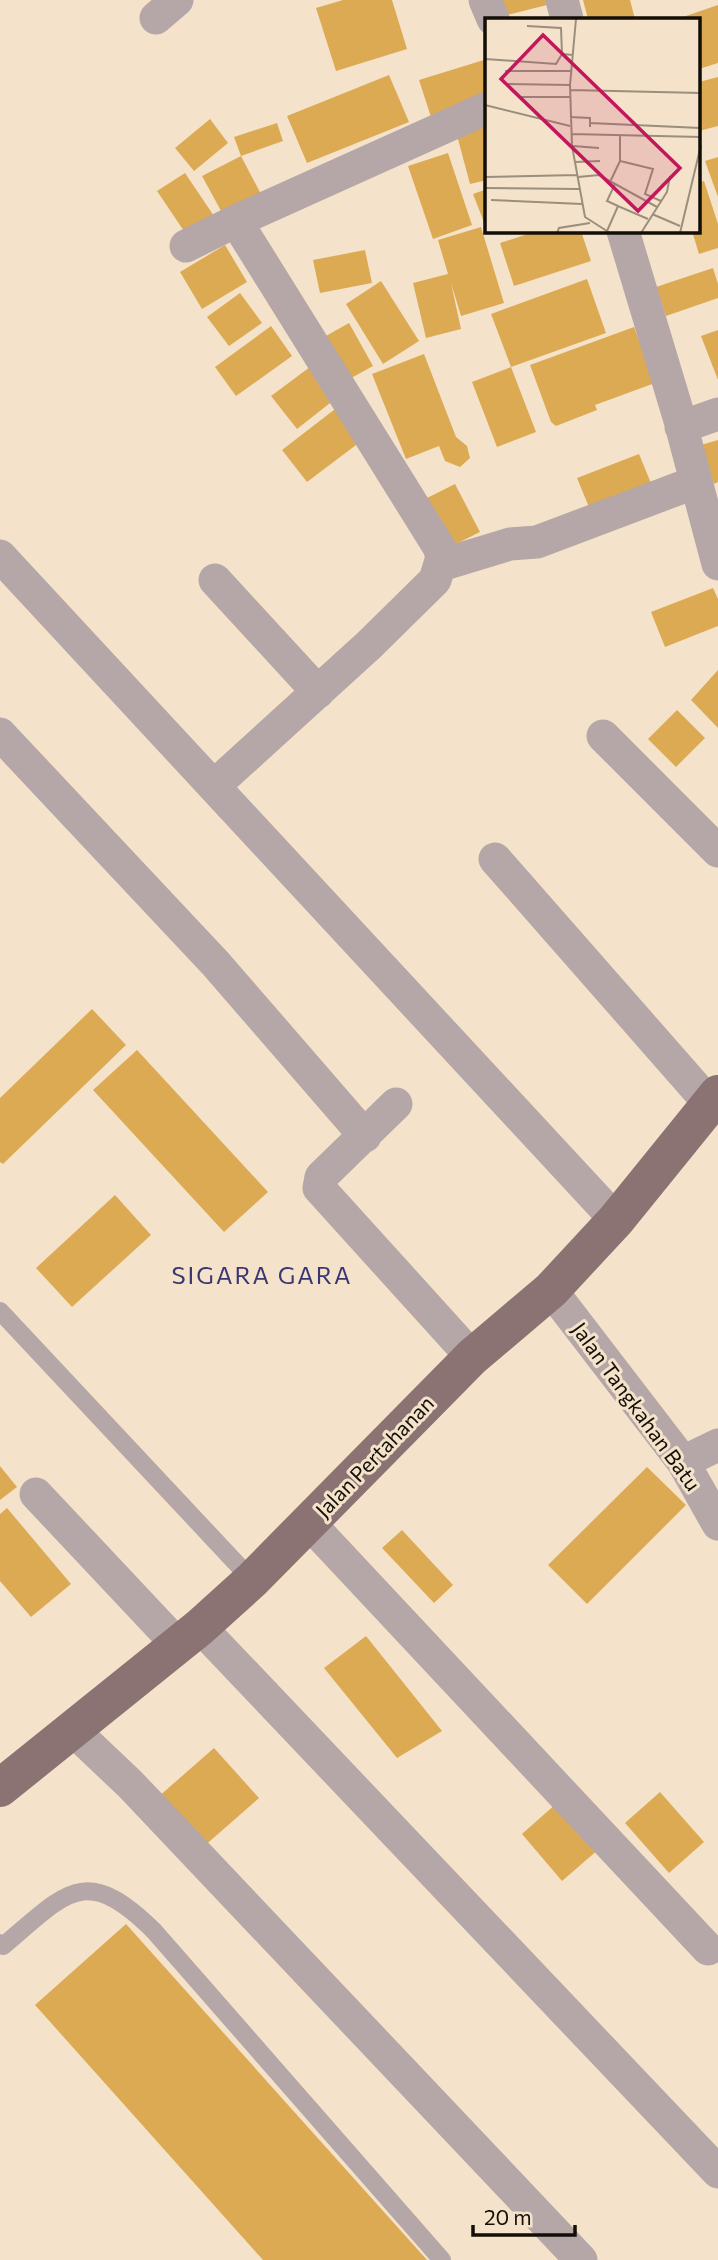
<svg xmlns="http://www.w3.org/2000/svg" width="718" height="2260" font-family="Commissioner,sans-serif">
	<rect width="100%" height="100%" fill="#f4e3ca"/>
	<!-- building -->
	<path fill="#ddaa54" d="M343,0H392L407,49L336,71L316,8Z
		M498,0H554L555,3L503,16Z
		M583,0H630L635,19H588Z
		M718,5V63L699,69V19H677Z
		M487,59V99L431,117L419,80Z
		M389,75L409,122L307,163L287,116Z
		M718,77V126L699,131V82Z
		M210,119L228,143L194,171L175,148Z
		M487,120V180L470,184L455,128Z
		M277,123L283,141L241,156L234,137Z
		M448,153L472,225L433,239L408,166Z
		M241,156L264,200L226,220L202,176Z
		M718,157V197L705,161Z
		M185,173L218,222L190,240L157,191Z
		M704,181L718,224V248L699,254L692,231H699V182Z
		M487,189V230L473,194Z
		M481,227L504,303L461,316L451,283L461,329L426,338L413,283L448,274L438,240Z
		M537,231H581L591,261L514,286L500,243Z
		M225,245L247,282L202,309L180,272Z
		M365,250L372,283L320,293L313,260Z
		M713,268L718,284V298L666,316L656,287Z
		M587,279L606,333L511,367L536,432L497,447L472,382L511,367L491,314Z
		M381,281L419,341L383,364L346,304Z
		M240,293L262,323L229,346L207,317Z
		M349,323L373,366L342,383L317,341Z
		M271,326L292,356L236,396L215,367Z
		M634,327L655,383L595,405L597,410L556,426L551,422L530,365Z
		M718,330V380L701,336Z
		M424,354L456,437L467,446L470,458L460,467L445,461L439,446L406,459L372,374Z
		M314,364L339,396L297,429L271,396Z
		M339,406L364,439L307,482L282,450Z
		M718,440V482L714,484L701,445Z
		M639,454L653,488L591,512L577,478Z
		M455,484L480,532L452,546L427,498Z
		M713,588L718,599V626L665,647L651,612Z
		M718,670V728L691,700Z
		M677,710L705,738L676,767L648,739Z
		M92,1009L126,1045L3,1164L0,1162V1098Z
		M137,1050L268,1192L224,1232L93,1090Z
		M115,1195L151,1235L72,1307L36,1268Z
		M0,1466L17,1487L0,1500Z
		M647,1467L686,1505L587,1604L548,1565Z
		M7,1508L71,1584L31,1617L0,1581V1514Z
		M402,1530L453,1585L434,1603L382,1548Z
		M366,1636L442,1731L397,1758L324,1668Z
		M214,1748L259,1798L202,1848L157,1798Z
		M660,1792L704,1842L669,1873L625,1823Z
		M558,1802L599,1849L562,1881L522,1834Z
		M126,1924L427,2260H263L35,2005Z"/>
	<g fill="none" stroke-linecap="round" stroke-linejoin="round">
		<!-- service -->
		<path stroke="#b5a6a7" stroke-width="18" d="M0,1311L252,1580
			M0,1943L3,1946C67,1892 85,1863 154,1931L442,2260"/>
		<!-- minor -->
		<path stroke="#b5a6a7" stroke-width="33" d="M485,0L493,19
			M562,0L567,19
			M156,18L177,0
			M623,231L679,417L718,564
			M186,246L236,221
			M681,427L718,414
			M0,556L616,1220
			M441,565L510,544L537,542L696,482
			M215,580L318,692
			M0,734L216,964L365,1136
			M603,736L718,851
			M214,786L369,645L435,580L442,557L439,547L236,221L487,108
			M495,859L711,1105
			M396,1104L321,1177L319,1188L472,1357
			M551,1290L683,1462L718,1524
			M683,1462L718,1445
			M36,1494L177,1644
			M309,1523L708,1949
			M200,1627L718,2172
			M73,1730L130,1784L581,2260"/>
		<!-- primary -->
		<path stroke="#8b7273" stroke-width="38" d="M0,1788L200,1627L252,1580L472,1357L551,1290L616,1220L718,1094"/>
	</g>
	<g text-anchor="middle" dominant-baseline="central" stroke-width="6" stroke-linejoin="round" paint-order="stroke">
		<!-- street labels -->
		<g font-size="21" fill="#130e06" stroke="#f4e3ca">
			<text transform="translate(637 1406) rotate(54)">Jalan Tangkahan Batu</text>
			<text transform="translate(374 1456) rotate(-46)">Jalan Pertahanan</text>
		</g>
		<!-- quarter labels -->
		<g font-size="24" letter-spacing="2" fill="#3a3672" stroke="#f4e3ca">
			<text x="262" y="1274">SIGARA GARA</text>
		</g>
	</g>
	<!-- overview -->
	<g transform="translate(485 18)">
		<rect width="215" height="215" fill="#f4e3ca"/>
		<path fill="none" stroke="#9a8e7c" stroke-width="2" d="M91,1L85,67L87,128L100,199L125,215M42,8L76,10L77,36M0,41L71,46L77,36L88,37M20,53H86M21,66L85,67M85,72L216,75M36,79H85M0,87L85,108M85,99L105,100V109M105,105L215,110L216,114M86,116L216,119M135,117V143L168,151L160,176L176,183M88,128L114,130M90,144L115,143M0,159L92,157M93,159L114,157L172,189M125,164L135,143M130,166L122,183L133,188M0,170L94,171M6,182L97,186M167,196L195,208M122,213L133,188L163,201M72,215L74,210L105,205M156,215L182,174L185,158M195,215L216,127"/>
		<path fill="#c2185b" fill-opacity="0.15" stroke="#c2185b" stroke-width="3.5" d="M58,17L195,150L153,193L16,61Z"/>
		<rect width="215" height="215" fill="none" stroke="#130e06" stroke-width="3.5"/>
	</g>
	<!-- scale -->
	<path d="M473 2225v10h102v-10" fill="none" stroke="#130e06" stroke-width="3.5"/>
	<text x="484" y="2225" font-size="21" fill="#130e06" stroke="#f4e3ca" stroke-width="5" paint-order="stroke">20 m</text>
</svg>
